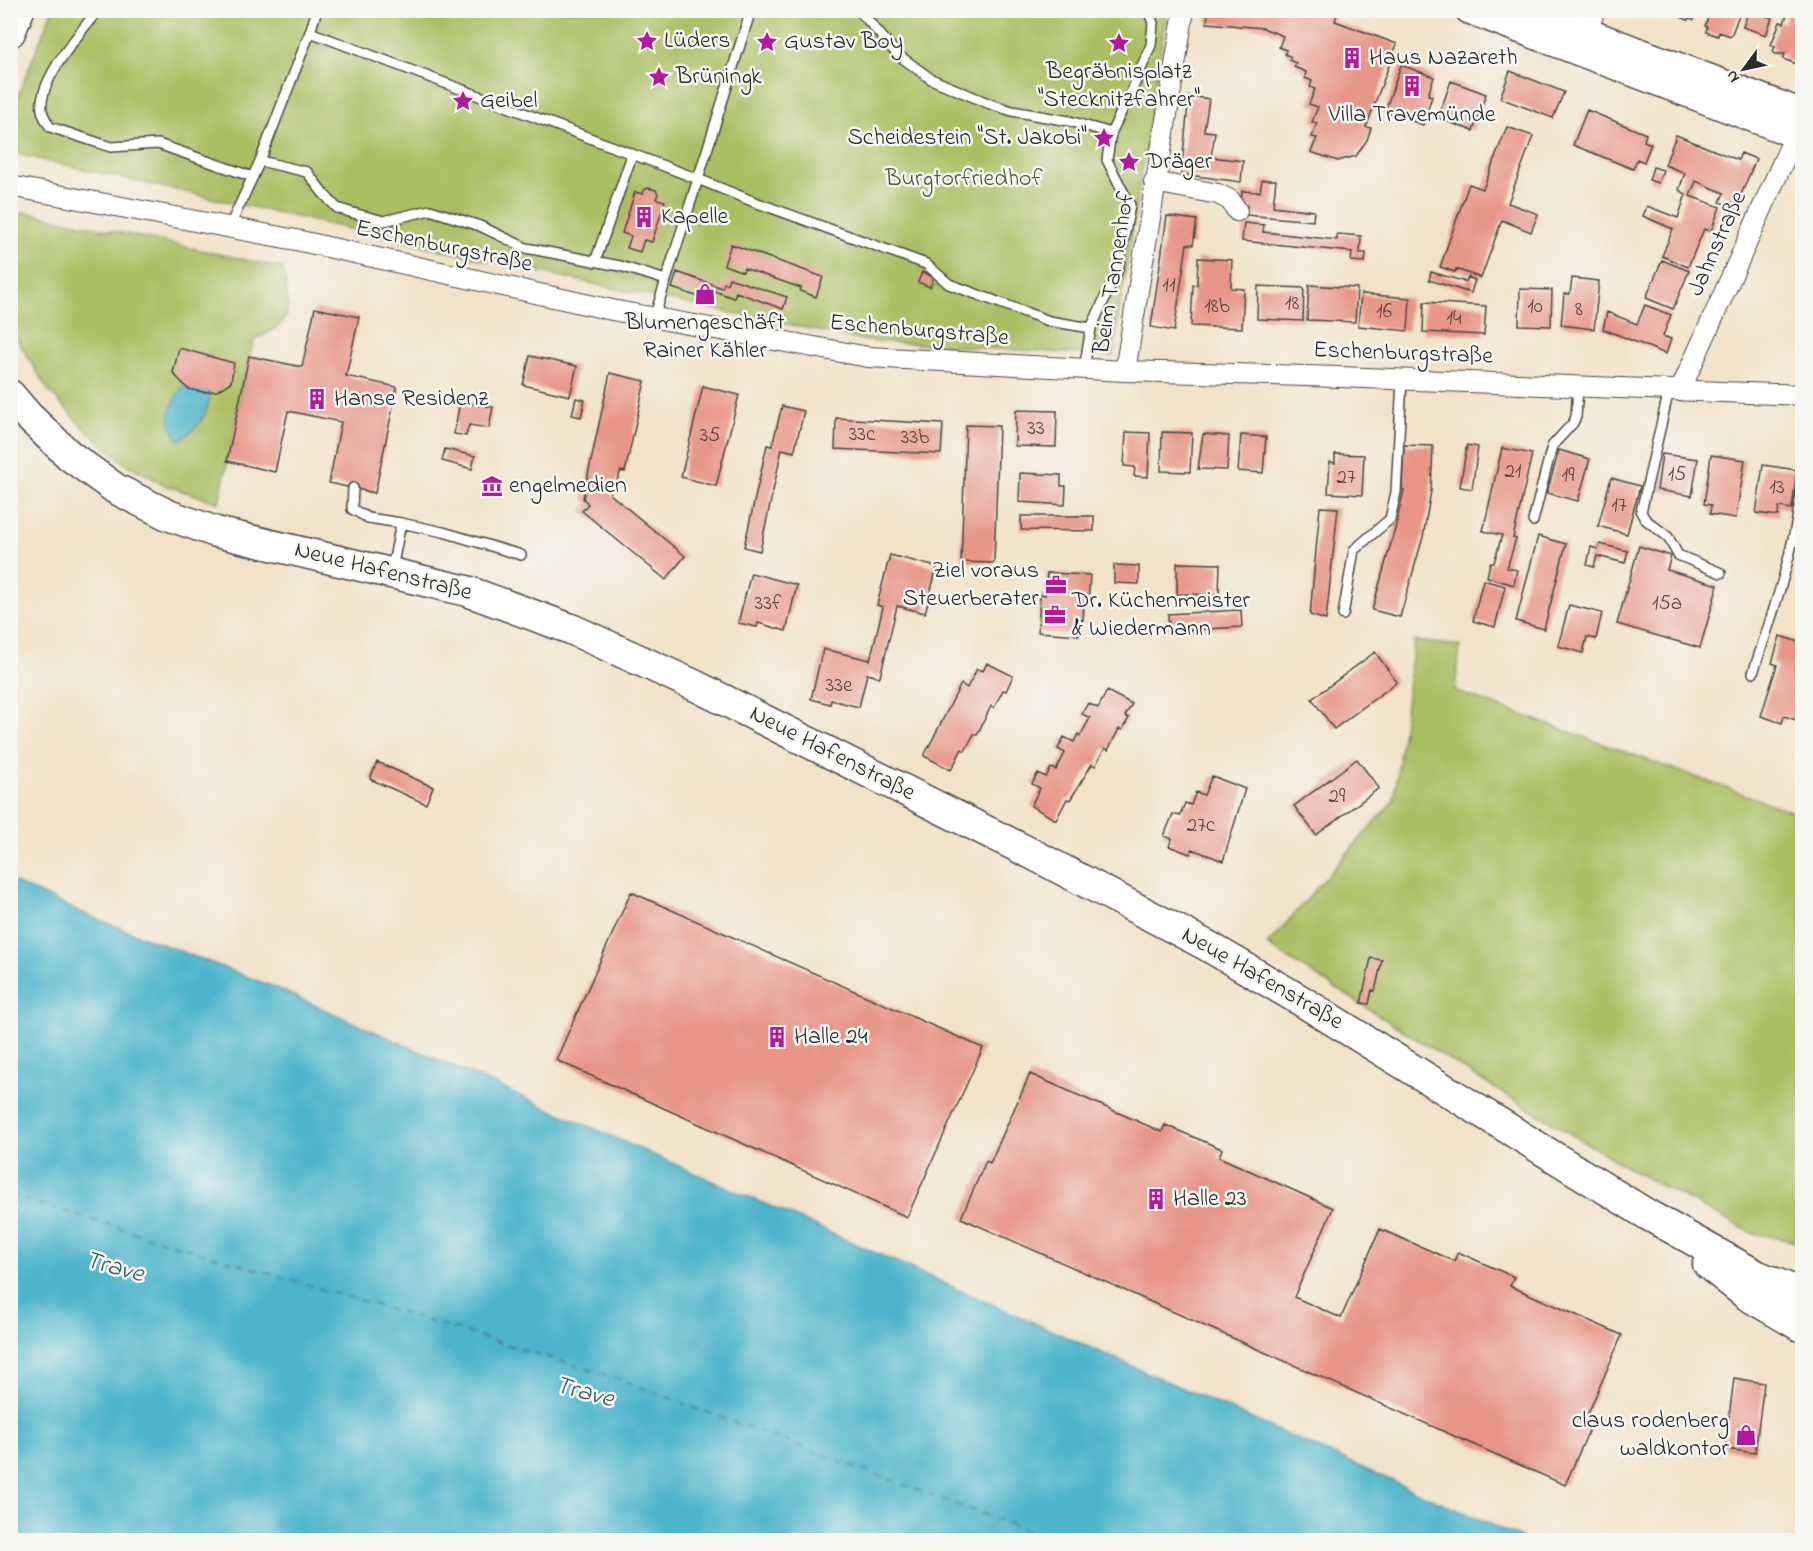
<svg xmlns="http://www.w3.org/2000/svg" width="1813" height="1551" font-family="'Indie Flower',sans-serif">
	<rect width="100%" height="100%" fill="#f6f6f2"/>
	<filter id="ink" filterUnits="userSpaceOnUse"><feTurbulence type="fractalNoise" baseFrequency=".0167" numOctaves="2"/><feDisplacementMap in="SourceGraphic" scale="12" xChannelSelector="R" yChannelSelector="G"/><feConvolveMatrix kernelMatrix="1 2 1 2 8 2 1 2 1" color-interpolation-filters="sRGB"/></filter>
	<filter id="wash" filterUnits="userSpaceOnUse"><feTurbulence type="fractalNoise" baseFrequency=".008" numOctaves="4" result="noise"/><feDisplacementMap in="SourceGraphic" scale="24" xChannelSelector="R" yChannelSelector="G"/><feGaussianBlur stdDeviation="1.35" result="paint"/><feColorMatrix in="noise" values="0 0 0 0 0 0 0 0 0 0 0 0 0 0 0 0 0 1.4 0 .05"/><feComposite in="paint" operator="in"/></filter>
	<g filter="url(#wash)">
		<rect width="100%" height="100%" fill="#f2e2c8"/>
		<!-- green -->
		<path fill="#aabe62" stroke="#6a7446" stroke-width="1.5" d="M52,11H1167L1112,356L868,341L612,288L11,153L10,116Z
			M25,212L283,268C288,307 298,323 255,339L249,356L219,503L165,485L123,462L85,429L48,390L11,329L10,216Z
			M1414,641L1460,646L1455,691L1802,815V1243L1752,1233L1635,1172L1494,1088L1267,945L1394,800Z"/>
		<!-- water -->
		<path fill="#4db5cb" stroke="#3c707b" stroke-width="1.5" d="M184,385L188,389L209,392C210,413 197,429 180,440C162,423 171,402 184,385Z
			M11,881L94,918L269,985L1526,1540H11Z"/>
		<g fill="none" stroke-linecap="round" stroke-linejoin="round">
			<!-- ferry -->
			<path stroke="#375b63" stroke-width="1.5" stroke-dasharray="8 6" stroke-linecap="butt" d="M10,1195L604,1374L1053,1540"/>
		</g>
		<g id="blocks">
			<!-- building -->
			<path fill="#e79688" d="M1208,10H1329L1337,14L1335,21L1397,44L1366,127L1371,128L1367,140L1356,156L1338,161L1311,152L1317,138L1312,137L1317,123L1312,122L1318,107L1309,104L1315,89L1310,87L1312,81L1305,78L1306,72L1294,67L1296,63L1289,60L1291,57L1285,54L1286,50L1279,47L1283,36L1263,28L1207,23Z
				M1663,10H1697L1694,20L1689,18L1688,20Z
				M1711,10H1741L1731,36L1719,32L1718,36L1706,32L1707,27L1705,26Z
				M1749,10H1763L1761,14L1772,18L1766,35L1743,27Z
				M1789,10H1802V66L1783,59L1785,54H1775L1773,51L1775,47L1771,45L1780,22L1784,23Z
				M1401,65L1434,77L1428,95L1432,96L1423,125L1385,111Z
				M1510,71L1564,92L1553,118L1500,98Z
				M1451,81L1486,94L1473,131L1438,118Z
				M1189,96L1209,99L1204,131L1215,132L1211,157L1243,161L1241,182L1181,174Z
				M1587,110L1646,134L1644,141L1651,144L1644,162L1637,159L1633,169L1573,145Z
				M1507,127L1533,136L1508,203L1538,214L1531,232L1502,220L1481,278L1456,269L1455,272L1440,267L1469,184L1483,189Z
				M1676,135L1738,160L1741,153L1756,159L1735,209L1720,202L1724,193L1696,181L1690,196L1720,207L1711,231L1704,229L1688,267L1662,256L1673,229L1643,216L1647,206L1678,218L1686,194L1679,190L1685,173L1665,165Z
				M1653,167L1663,170L1658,183L1649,180Z
				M1262,180H1276L1273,206L1314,211L1313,221L1246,215L1247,205L1241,204L1242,191L1260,192Z
				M648,188L656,190L658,194L656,199L665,201L652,242L644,240L640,252L627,248L631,236L622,233L635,192L643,194L644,190Z
				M1167,216L1197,220L1193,245L1187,244L1174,331L1151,327Z
				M1244,223L1264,225L1263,232L1337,240V234L1361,236L1360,253H1366L1365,262L1351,261L1352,252L1242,241Z
				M731,244L823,277L816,297L800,291L801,288L744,268L743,272L724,265Z
				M1198,258L1232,260L1231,288L1244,289L1242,328L1191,326L1193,285H1197Z
				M1662,260L1689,271L1673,309L1646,298Z
				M677,272L722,288L724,283L727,284L729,278L787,297L783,309L736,292L734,298L711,290L708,300L672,288Z
				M922,272L934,277L930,287L918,282Z
				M1431,272L1466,282L1468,277L1475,280L1471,293L1429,280Z
				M1572,278L1599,281L1594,329L1561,325L1564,294H1570Z
				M1309,285L1357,288L1355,322L1307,320Z
				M1258,286L1304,288L1303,321L1257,319Z
				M1520,289L1552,290L1551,326L1519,325Z
				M1361,294L1410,298L1408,331L1358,326Z
				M1424,302L1486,306L1484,335L1423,332Z
				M1645,305L1671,315L1663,336L1671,339L1666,354L1603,329L1607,312L1637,324Z
				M315,308L359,317L346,376L397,387L375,493L329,483L341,422L288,411L275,472L227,461L249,356L302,367Z
				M179,348L234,363L231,382L217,391L203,392L188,389L173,373Z
				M530,356L577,366L570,396L523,385Z
				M610,373L645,381L625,472L621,471L616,483L613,482L610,494L685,556L666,580L582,511L588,504L583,498Z
				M703,386L739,395L716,486L681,477Z
				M576,398L585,400L581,417L572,415Z
				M460,402L493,407L489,428L469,425L466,436L454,434Z
				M782,406L804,411L794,452L782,449L760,551L744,547L767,445L772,446Z
				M1016,410L1057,411L1056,447L1015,446Z
				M836,418L943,424L941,454L835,449Z
				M966,425L999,426L994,563L961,562Z
				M1126,432L1150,433L1148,477L1134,476L1135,467L1124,466Z
				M1162,432L1192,433L1190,472L1161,471Z
				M1203,434L1229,436L1227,470L1198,469Z
				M1241,435L1266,437L1263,473L1238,471Z
				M1404,445L1433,446L1431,491L1423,537L1400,617L1372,610L1395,529L1404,490H1402Z
				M1467,445L1478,447L1472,489L1460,487Z
				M1502,448L1532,454L1513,538L1516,539L1507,568L1517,570L1514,585L1487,577L1490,563H1494L1502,535L1483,531Z
				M445,449L475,456L472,469L442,461Z
				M1559,450L1590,459L1578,501L1547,493Z
				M1335,454L1364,455L1362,495L1328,493L1330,462L1335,463Z
				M1662,454L1698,459L1692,496L1657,490Z
				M1711,455L1745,460L1736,518L1710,514L1711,505L1704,504Z
				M1763,465L1797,470L1792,509L1779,507L1778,516L1756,513Z
				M1020,473L1061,475V486H1066L1065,505L1019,502Z
				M1611,478L1640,486L1627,534L1598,526Z
				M1320,507L1338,508L1326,620L1310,615Z
				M1021,516H1094V531L1021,530Z
				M1538,536L1566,544L1544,629L1516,621Z
				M1600,544L1628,551L1625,563L1597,556L1594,567L1587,565L1591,547L1598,549Z
				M1639,546L1671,556L1667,570L1718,585L1700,648L1617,624Z
				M890,555L937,567L925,613L897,606L880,677L867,674L859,707L831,700L830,704L811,699L823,649L870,660L883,607L877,605Z
				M1177,563L1220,564L1219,595L1177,594Z
				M1114,565L1139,566V584L1114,583Z
				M751,573L797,585L786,631L758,623L757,627L738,623Z
				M1047,573L1090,575L1088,602H1084L1083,620L1080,619L1079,635L1038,632L1040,595H1045Z
				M1483,580L1505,586L1495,627L1473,621Z
				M1569,605L1602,613L1596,639L1587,637L1583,653L1558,646Z
				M1241,610L1242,627L1169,631L1168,614Z
				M1780,636L1802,643V722L1784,716L1782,723L1761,716L1777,665L1772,663Z
				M1375,652L1397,682L1334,729L1312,699Z
				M987,663L1013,676L1006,691L1003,690L994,708L991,706L977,735L974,734L965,751L962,749L951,770L924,756L961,684L967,688L977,669L983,671Z
				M1107,691L1132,704L1125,716L1129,718L1122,730L1119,729L1108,750L1105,748L1095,766L1092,764L1070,800L1067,799L1056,820L1031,806L1040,788L1032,784L1038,773L1046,777L1051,768L1056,770L1065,753L1058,749L1064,737L1074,742L1078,734L1080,736L1090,718L1082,714L1088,703L1098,708Z
				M1357,759L1379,788L1316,835L1294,806Z
				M377,762L433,787L426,804L370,779Z
				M1212,776L1245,789L1223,861L1192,849L1190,854L1169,846L1172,839L1164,836L1173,814L1180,816L1185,803L1191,805L1196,792L1204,795Z
				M631,892L983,1048L907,1217L556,1060Z
				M1371,958L1382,960L1375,991L1372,990L1369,1004L1361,1003Z
				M1030,1074L1162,1132L1165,1125L1222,1149L1219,1157L1333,1208L1294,1297L1341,1318L1380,1229L1454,1261L1458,1252L1514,1277L1510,1286L1622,1335L1583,1425L1590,1428L1565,1485L961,1218L986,1161L990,1163Z
				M1734,1378L1764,1383L1755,1453L1725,1449Z"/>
		</g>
	</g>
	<g filter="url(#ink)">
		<use href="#blocks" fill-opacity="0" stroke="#494643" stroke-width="1.5"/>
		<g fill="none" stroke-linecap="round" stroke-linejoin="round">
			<defs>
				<path id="service" d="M98,10C80,33 38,80 42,110C43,116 47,122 50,127L111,147L158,144L253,177
					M751,10L698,179L752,201L926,264L949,284L1049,321L1091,328L1118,270L1130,205L1107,160L1111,133L1132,90L1151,45L1153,23L1148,10
					M859,10L897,54L931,79L990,104L1012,111L1069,121L1111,133
					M310,32L698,179L666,280
					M260,161L307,172L323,193L337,208L353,213L384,221L430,210L480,226L526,248L620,266L666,280L654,318
					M229,228L260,161L310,32L317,10
					M595,262L632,155
					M1084,369L1091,328
					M1669,390L1641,512L1645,519L1668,537L1678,555L1721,573
					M353,488L352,509L368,518L401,523L392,569
					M1533,521L1552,446L1573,423L1576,417L1578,387
					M401,523L443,532L521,555
					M1343,615L1354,550L1390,519L1396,492L1402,380
					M1753,673C1773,613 1796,547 1802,484"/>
				<path id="minor" d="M1582,44L1595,10
					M1154,182L1218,194L1230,200L1237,211
					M10,186L296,240L612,310L868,357L1125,371L1339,377L1802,395
					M1125,371L1184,10
					M1680,391L1801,122"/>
				<path id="secondary" d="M1469,10L1802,137
					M1528,10L1802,113"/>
				<path id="primary" d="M10,32L19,10
					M10,395L27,415L70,456L116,489L168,515L216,532L467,591L571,629L696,686L1036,856L1206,945L1300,1000L1648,1215L1758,1276L1802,1294
					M1708,1264L1747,1295L1802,1327"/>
			</defs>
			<!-- service casing -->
			<use href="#service" stroke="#494643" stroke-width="12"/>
			<!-- minor casing -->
			<use href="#minor" stroke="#494643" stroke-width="22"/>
			<!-- secondary casing -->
			<use href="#secondary" stroke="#494643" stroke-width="30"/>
			<!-- primary casing -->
			<use href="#primary" stroke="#494643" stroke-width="33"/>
			<!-- service -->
			<use href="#service" stroke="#fff" stroke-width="9"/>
			<!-- minor -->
			<use href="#minor" stroke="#fff" stroke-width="20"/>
			<!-- secondary -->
			<use href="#secondary" stroke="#fff" stroke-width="27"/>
			<!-- primary -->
			<use href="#primary" stroke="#fff" stroke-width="30"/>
		</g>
	</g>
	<!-- icons -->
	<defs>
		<symbol id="sight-bare" viewBox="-9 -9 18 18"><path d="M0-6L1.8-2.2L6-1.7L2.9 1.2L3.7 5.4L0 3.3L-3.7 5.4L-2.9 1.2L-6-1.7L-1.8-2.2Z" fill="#b5179e" stroke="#f6f6f2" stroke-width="2.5" paint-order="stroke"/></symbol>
		<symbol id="building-bare" viewBox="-9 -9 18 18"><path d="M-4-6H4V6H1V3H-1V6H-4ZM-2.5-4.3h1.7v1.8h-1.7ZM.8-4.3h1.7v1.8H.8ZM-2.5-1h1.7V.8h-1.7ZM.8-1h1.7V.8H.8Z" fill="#b5179e" stroke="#f6f6f2" stroke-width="2.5" paint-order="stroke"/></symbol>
		<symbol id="shop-bare" viewBox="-9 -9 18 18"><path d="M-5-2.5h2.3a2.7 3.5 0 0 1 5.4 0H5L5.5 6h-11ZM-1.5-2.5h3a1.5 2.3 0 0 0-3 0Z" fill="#b5179e" stroke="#f6f6f2" stroke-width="2.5" paint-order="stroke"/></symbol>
		<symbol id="museum-bare" viewBox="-9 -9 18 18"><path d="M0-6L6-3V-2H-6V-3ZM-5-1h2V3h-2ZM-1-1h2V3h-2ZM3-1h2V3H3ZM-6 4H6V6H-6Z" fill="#b5179e" stroke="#f6f6f2" stroke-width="2.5" paint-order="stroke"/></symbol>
		<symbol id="office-bare" viewBox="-9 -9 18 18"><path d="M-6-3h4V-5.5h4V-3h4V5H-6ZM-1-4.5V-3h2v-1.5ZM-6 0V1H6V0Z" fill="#b5179e" stroke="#f6f6f2" stroke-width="2.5" paint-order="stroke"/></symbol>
	</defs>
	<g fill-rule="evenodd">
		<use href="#sight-bare" x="632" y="26" width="30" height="30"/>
		<use href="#sight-bare" x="752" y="27" width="30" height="30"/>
		<use href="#sight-bare" x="1104" y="28" width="30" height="30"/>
		<use href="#building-bare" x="1337" y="43" width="30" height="30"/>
		<use href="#sight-bare" x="644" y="62" width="30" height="30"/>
		<use href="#building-bare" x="1397" y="71" width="30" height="30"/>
		<use href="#sight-bare" x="448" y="86" width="30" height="30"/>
		<use href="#sight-bare" x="1089" y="123" width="30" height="30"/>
		<use href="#sight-bare" x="1114" y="147" width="30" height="30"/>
		<use href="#building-bare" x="629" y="202" width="30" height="30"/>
		<use href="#shop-bare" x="690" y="279" width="30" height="30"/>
		<use href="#building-bare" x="302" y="384" width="30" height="30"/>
		<use href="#museum-bare" x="477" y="471" width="30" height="30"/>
		<use href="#office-bare" x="1041" y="570" width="30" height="30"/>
		<use href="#office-bare" x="1040" y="600" width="30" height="30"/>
		<use href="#building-bare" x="762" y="1022" width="30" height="30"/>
		<use href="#building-bare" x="1141" y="1184" width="30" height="30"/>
		<use href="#shop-bare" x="1731" y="1420" width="30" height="30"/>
	</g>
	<g text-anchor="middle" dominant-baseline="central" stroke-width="5" stroke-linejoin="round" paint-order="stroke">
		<!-- number labels -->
		<g font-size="21" fill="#5a4642">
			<text x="1169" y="286">11</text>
			<text x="1292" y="304">18</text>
			<text x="1217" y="307">18b</text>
			<text x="1535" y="307">10</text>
			<text x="1579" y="310">8</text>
			<text x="1384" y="312">16</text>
			<text x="1454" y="319">14</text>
			<text x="1036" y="429">33</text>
			<text x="862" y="435">33c</text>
			<text x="710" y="436">35</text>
			<text x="915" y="438">33b</text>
			<text x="1513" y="472">21</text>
			<text x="1677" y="475">15</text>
			<text x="1568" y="476">19</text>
			<text x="1346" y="478">27</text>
			<text x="1777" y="488">13</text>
			<text x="1619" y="506">17</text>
			<text x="768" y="604">33f</text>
			<text x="1667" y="604">15a</text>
			<text x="839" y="686">33e</text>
			<text x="1337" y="797">29</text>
			<text x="1201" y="826">27c</text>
		</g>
		<!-- poi labels -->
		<g font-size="24" fill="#2b2b2b" stroke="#f6f6f2" text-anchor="start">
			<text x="664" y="41">Lüders</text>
			<text x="784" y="42">Gustav Boy</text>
			<text x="1369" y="58">Haus Nazareth</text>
			<text x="1119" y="72" text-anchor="middle">Begräbnisplatz<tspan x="1119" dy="28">"Stecknitzfahrer"</tspan></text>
			<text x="676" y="77">Brüningk</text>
			<text x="480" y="101">Geibel</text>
			<text x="1412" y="115" text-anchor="middle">Villa Travemünde</text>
			<text x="1087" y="138" text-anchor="end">Scheidestein "St. Jakobi"</text>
			<text x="1146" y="162">Dräger</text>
			<text x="661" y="217">Kapelle</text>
			<text x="705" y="323" text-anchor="middle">Blumengeschäft<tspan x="705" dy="28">Rainer Kähler</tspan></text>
			<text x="334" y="399">Hanse Residenz</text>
			<text x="509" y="486">engelmedien</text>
			<text x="1039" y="571" text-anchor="end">Ziel voraus<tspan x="1039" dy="28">Steuerberater</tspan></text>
			<text x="1072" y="601">Dr. Küchenmeister<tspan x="1072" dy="28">&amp; Wiedermann</tspan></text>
			<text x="794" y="1037">Halle 24</text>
			<text x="1173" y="1199">Halle 23</text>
			<text x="1729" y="1421" text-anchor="end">claus rodenberg<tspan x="1729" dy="28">waldkontor</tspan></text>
		</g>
		<!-- park labels -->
		<g font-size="24" fill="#51573c" stroke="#f6f6f2">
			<text x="964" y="179">Burgtorfriedhof</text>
		</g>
		<!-- street labels -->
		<g font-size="24" fill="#2b2b2b" stroke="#f6f6f2">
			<text transform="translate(1718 244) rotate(-66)">Jahnstraße</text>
			<text transform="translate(444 247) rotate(12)">Eschenburgstraße</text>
			<text transform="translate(1115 273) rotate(-81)">Beim Tannenhof</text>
			<text transform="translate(919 331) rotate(5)">Eschenburgstraße</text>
			<text transform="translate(1403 354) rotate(2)">Eschenburgstraße</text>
			<text transform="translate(383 572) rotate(14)">Neue Hafenstraße</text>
			<text transform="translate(832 754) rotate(27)">Neue Hafenstraße</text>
			<text transform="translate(1262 979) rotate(30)">Neue Hafenstraße</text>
		</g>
		<!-- water labels -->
		<g font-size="26" font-style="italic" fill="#375b63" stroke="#f6f6f2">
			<text transform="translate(114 1268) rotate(15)">Trave</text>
			<text transform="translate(584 1393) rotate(15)">Trave</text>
		</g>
	</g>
	<!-- margin -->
	<rect width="1813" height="1551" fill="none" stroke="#f6f6f2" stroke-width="36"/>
	<!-- north arrow -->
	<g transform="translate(1744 69) rotate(237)" stroke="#f6f6f2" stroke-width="4.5" paint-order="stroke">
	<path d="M0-4.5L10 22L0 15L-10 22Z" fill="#2b2b2b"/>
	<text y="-9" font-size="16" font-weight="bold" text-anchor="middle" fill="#2b2b2b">N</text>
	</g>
</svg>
